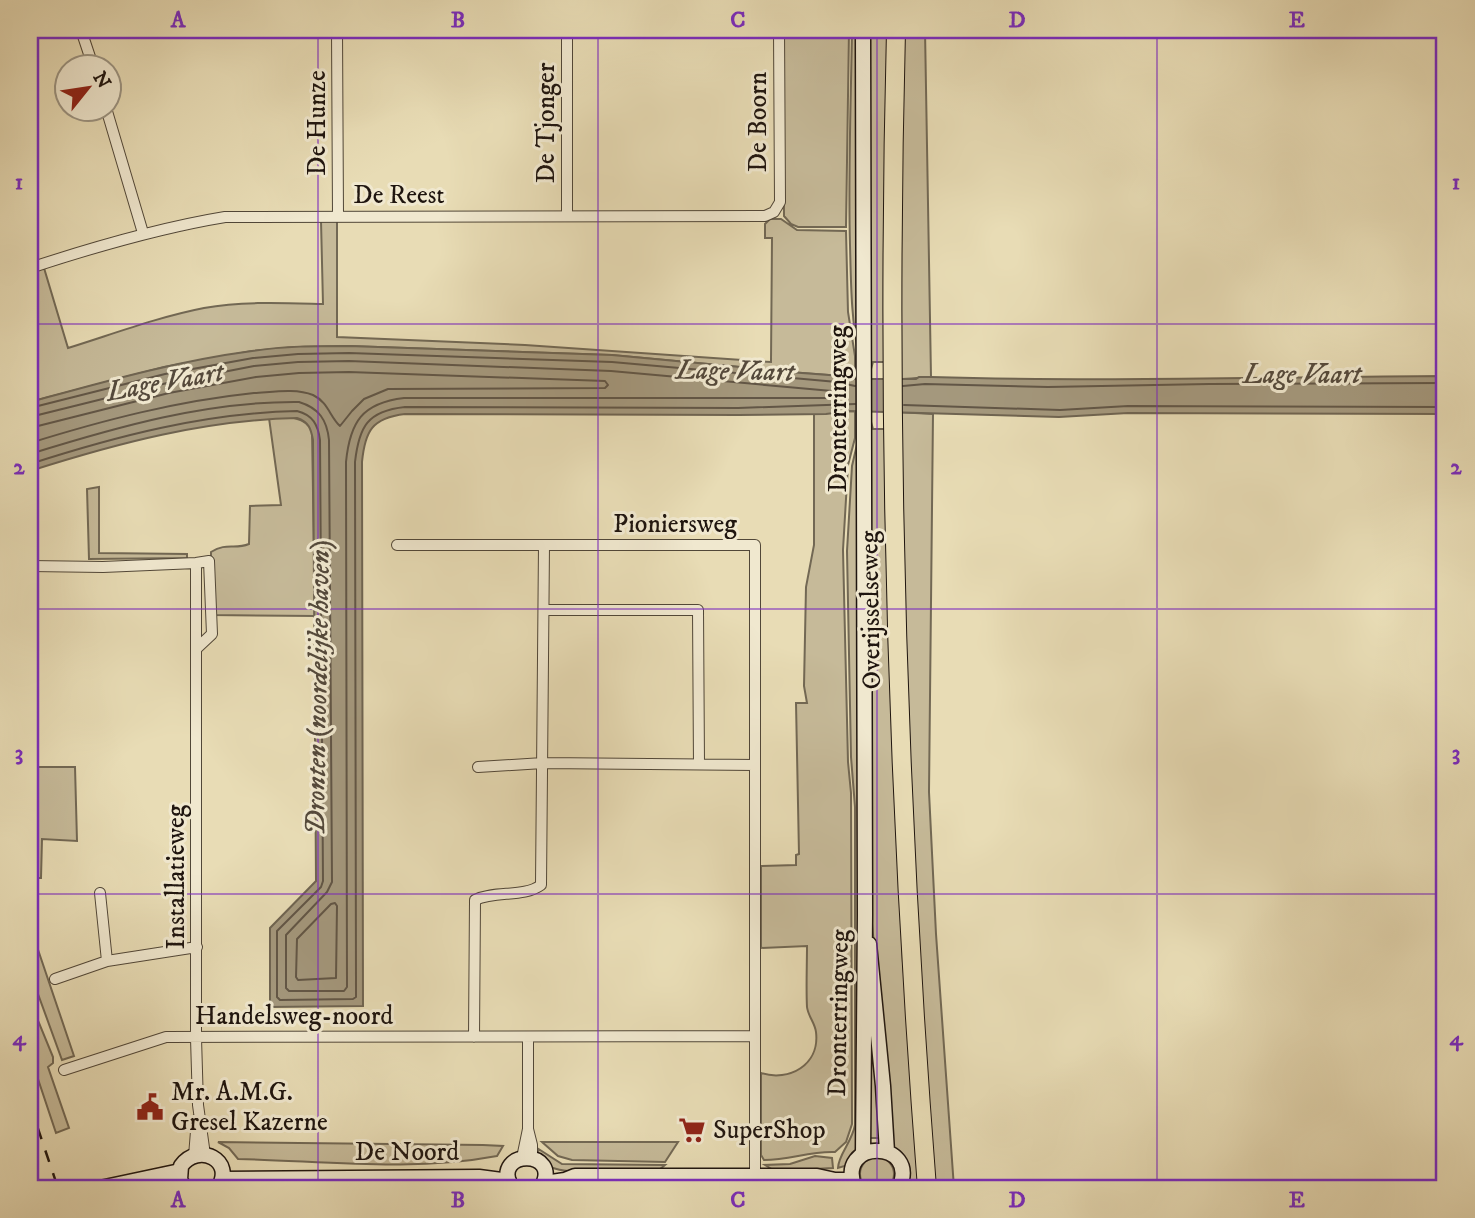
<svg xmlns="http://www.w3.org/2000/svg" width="1475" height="1218" font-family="'IM FELL DW Pica',serif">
	<rect width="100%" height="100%" fill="#e8dcb5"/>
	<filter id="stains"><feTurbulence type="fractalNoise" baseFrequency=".00286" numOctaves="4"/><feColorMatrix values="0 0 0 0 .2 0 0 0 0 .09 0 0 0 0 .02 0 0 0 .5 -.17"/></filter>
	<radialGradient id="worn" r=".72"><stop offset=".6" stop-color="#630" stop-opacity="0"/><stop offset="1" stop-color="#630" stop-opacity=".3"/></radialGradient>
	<!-- green -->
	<path fill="#c6ba99" stroke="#726854" stroke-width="2" d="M783,30H849L846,227H798L791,224L784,216Z
		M852,30H858L859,357C851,319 851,283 850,245C848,173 851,101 852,30Z
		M867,30H890L887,362H873L871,369H867Z
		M901,30H925L931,377C920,377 912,379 899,379Z
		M770,219H781L797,230L846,231L848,312L855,356V379L842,376L789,372L786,368L784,371L612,355L349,346L297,347L252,351L164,367L30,402V382L32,379L30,352V272L44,268L68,348C113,334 158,317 204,308C243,301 284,303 323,304L321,221H337V337L525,345L771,362L772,238H765V224Z
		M855,411V438L848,465L843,550L848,762L851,793L852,1124L846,1142L835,1152C808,1151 791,1160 764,1160L761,1155V1073C789,1082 820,1065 816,1032C815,1023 808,1016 807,1007C806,987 807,966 807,946L761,948V866L796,865V855L799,854L796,703H807L804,686L806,587L814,545V413Z
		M897,412L933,414L929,792L936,934L954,1188H933L918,971Z
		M269,418C285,418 302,414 312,430L315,616L211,615V552C227,542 234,550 249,544L250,506L281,505Z
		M867,422H871L873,429H887L903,908C902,937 901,964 907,992L921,1188H903L893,1149L871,913Z
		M859,436L860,1146L848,1165L838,1168C838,1155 852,1142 855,1125V807L851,757L847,551L852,466Z
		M99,487V553L187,554V558L89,559L87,489Z
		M30,767H75L77,841L42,839L41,878H30Z
		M30,926L74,1056L62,1060L30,972Z
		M869,959L883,1138H866Z
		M30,1001L53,1057V1063L48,1067L69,1128L56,1133L30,1055Z
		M218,1142L483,1145L503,1146L497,1156C412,1172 324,1161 238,1159L229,1148Z
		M542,1142H678L665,1162L572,1160L558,1156Z
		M537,1148L562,1164L665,1165L659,1170C633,1170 576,1176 553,1168C545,1166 538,1155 537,1148Z
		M815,1156L832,1158L833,1168L775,1171L765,1165L790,1164Z
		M860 1174a17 17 0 1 1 34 0a17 17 0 1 1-34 0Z
		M593,1181L834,1183V1188H547L552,1185Z"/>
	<!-- water -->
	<path fill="#a4987d" stroke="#6f6451" stroke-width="2" d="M349,346L612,355L784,371L785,368L789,372L842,376L850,379H916L919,377H931C1103,382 1274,377 1445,376V414L1128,413L1059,417L850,411L826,414L738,415L405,414C372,418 365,431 362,462L363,1006L270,1007V928L316,881L313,440C311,429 309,422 297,418C205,420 118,443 30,471V402C103,382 176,361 252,351C284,346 316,346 349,346Z"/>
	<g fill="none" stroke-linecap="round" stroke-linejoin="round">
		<!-- shore -->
		<path stroke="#625646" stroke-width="2" d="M903,386L925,384L1048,387L1209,384L1445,383
			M904,405L1060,410L1128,406L1445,407
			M30,408L165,374L253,358L298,354L349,353L612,362L837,382L855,386
			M30,417L167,383L254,366L298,362L349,361L611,371L832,391L835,394L833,397L828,398H404C362,403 350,422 346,462L347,987L344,991H289L286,988V935L327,892L332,882L329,440C327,420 319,408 299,402C207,401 117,427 30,454
			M30,428L169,393L256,377L299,373L349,372L605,381L608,385L605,388L388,389L364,399L352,411L340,426C330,417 328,402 313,395C296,388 273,392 254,393C177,401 104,420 30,443
			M30,464C117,436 205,413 297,411C313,415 318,425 320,440L323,881L321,887L277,931V997L280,1000L353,999L356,997V987L355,462C359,427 367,411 405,407L738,408L855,404
			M335,903L337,906L336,978L298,980L296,977L297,939L331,904Z"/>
		<defs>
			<path id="minor" d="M81,30L93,66
				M337,30L338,216
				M567,30V216
				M106,108L143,233
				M30,268C94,247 158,228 225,217L765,216L774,212L780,202L779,30
				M397,545H755V1176
				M196,563V1038L198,1105L205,1155
				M30,566L103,567L196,563L209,561L212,634L196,649
				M544,610H698L699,764
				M478,767L543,763L755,765
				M100,893L107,961
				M55,979L107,961L197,947
				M474,1037L475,900C496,890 523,898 541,885L544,545
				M64,1070L166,1037L755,1036
				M528,1129L532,1145V1158
				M194,1156L197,1119
				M522,1158L528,1129V1037"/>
			<path id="secondary" d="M869,944L883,1086L887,1152
				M863,1154L865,915L863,30
				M222,1179L479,1177L509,1181
				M545,1183L565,1180L575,1176H817L835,1180H852
				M511,1187C491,1148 564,1149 541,1188
				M100,1188L180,1171
				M185,1188L180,1180L181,1166C198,1142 236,1160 218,1188
				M855,1188C834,1138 921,1139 899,1188"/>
			<path id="trunk" d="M896,30C886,416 897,803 927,1188"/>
		</defs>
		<!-- minor casing -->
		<use href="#minor" stroke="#514738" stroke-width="12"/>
		<!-- secondary casing -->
		<use href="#secondary" stroke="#1f150f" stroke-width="17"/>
		<!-- trunk casing -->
		<use href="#trunk" stroke="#1f150f" stroke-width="20"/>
		<!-- minor -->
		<use href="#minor" stroke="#f0e8cf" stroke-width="10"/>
		<!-- secondary -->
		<use href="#secondary" stroke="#f0e8cf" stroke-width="14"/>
		<!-- trunk -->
		<use href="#trunk" stroke="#e8dcb5" stroke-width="18"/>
		<!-- rail -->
		<path stroke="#1f150f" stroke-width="2.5" stroke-dasharray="12 12" stroke-linecap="butt" d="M30,1105L58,1188"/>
	</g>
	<!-- grid -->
	<path fill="none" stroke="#7b2cbf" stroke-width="2" stroke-opacity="0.55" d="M318,30V1188M598,30V1188M877,30V1188M1157,30V1188M30,324H1445M30,609H1445M30,894H1445"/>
	<!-- icons -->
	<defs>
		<symbol id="civic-bare" viewBox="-9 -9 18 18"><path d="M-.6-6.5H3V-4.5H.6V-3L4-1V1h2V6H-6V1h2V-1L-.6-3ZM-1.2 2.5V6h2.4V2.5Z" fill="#8f2418" stroke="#f0e8cf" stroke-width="2.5" paint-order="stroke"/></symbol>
		<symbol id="supermarket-bare" viewBox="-9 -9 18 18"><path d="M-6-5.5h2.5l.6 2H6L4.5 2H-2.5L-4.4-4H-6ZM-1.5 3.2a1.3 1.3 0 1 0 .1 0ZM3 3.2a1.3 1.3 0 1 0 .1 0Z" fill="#8f2418" stroke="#f0e8cf" stroke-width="2.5" paint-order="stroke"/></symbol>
	</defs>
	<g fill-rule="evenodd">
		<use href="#civic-bare" x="131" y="1088" width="38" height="38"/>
		<use href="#supermarket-bare" x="673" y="1111" width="38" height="38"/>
	</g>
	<g text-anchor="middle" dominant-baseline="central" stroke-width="6" stroke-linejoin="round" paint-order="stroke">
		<!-- street labels -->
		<g font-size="26" fill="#1f150f" stroke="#f0e8cf">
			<text transform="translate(758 122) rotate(-90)">De Boorn</text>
			<text transform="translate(317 123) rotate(-90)">De Hunze</text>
			<text transform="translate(546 123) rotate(-90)">De Tjonger</text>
			<text x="399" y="195">De Reest</text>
			<text transform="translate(838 409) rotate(-90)">Dronterringweg</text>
			<text x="675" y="524">Pioniersweg</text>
			<text transform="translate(871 610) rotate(-91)">Overijsselseweg</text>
			<text transform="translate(176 877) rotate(-90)">Installatieweg</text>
			<text transform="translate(839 1013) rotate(-89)">Dronterringweg</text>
			<text x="294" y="1016">Handelsweg-noord</text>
			<text x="407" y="1152">De Noord</text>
		</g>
		<!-- poi labels -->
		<g font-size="26" fill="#1f150f" stroke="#f0e8cf" text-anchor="start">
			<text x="171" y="1092">Mr. A.M.G.<tspan x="171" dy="30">Gresel Kazerne</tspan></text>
			<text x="713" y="1130">SuperShop</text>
		</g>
		<!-- water labels -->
		<g font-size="28" font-style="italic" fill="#54493b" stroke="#f0e8cf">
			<text transform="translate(735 371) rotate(1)">Lage Vaart</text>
			<text x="1302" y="374">Lage Vaart</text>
			<text transform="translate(165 382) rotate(-10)">Lage Vaart</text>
			<text transform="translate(318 688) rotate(-89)">Dronten (noordelijke haven)</text>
		</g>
	</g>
	<!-- margin -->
	<rect width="1475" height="1218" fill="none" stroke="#e8dcb5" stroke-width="77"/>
	<!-- north arrow -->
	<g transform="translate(88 88) rotate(60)"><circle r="33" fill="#f0e8cf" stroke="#9c9482" stroke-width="2"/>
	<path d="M0-5L12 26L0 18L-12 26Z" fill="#8f2418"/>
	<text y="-10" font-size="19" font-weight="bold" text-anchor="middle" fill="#1f150f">N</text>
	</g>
	<rect x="38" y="38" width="1398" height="1142" fill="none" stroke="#7b2cbf" stroke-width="2.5"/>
	<g font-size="23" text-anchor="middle" font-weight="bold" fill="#7b2cbf">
		<text x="178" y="27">A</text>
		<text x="458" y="27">B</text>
		<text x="738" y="27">C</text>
		<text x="1017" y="27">D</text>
		<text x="1297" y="27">E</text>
		<text x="19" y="189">1</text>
		<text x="1456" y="189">1</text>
		<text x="19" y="474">2</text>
		<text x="1456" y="474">2</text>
		<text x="19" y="760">3</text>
		<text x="1456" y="760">3</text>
		<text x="19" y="1045">4</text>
		<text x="1456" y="1045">4</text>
		<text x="178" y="1207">A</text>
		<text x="458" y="1207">B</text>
		<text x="738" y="1207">C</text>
		<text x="1017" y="1207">D</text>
		<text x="1297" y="1207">E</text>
	</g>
	<rect width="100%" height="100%" filter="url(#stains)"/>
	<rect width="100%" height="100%" fill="url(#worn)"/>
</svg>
